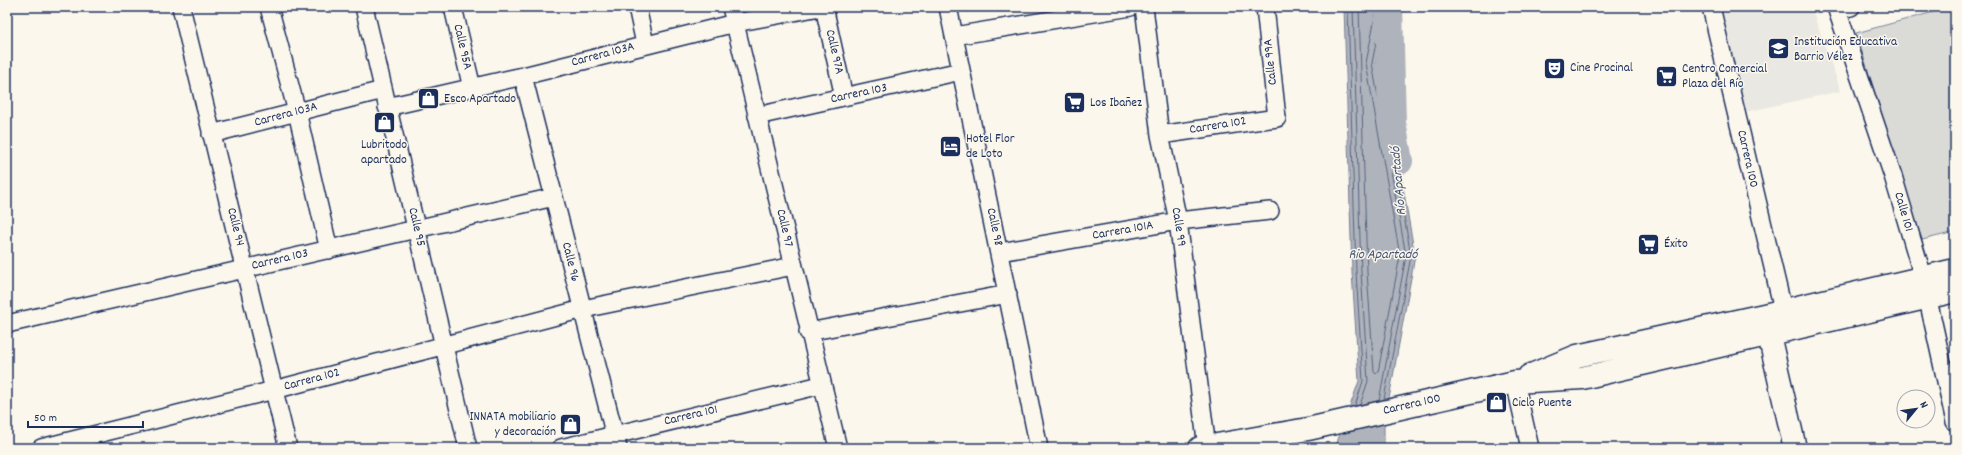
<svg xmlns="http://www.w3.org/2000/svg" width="1962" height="455" font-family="Dekko,sans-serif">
	<rect width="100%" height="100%" fill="#fbf7ec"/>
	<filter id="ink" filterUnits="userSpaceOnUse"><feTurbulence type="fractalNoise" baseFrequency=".025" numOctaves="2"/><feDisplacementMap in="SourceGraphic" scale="8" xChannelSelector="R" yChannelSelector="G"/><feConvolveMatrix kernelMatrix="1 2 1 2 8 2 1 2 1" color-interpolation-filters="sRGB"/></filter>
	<g filter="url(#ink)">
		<!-- built -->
		<path fill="#eae8e2" d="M1721,7H1811L1841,91L1745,112Z"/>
		<!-- green -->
		<path fill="#dadad7" stroke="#7a849a" d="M1952,7H1955V232L1922,240L1856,33Z"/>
		<!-- water -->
		<path fill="#afb3bb" stroke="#747e96" d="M1344,7H1393L1381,61L1415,256L1384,426V448H1335L1359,381L1352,272Z"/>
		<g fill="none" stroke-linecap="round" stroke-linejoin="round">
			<!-- shore -->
			<path stroke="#566483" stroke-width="1" d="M1348,7L1356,272L1363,381L1355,406
				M1353,7L1361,272L1368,381L1360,405
				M1359,7L1367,272L1374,372L1376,374L1378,372L1400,256L1366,63L1377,7
				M1384,399L1411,256L1377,62L1389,7
				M1379,401L1406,256L1372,63L1383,7"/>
			<!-- river -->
			<path stroke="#afb3bb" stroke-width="28" d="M1389,7L1392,123L1399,161"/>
			<defs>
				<path id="street" d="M181,7L288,448
					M269,7L297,112L329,250
					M364,7L468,448
					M453,7L472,88
					M637,7L645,44
					M731,7L838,448
					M824,7L844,97
					M948,7L1039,448
					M1144,7L1160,135L1178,221L1207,448
					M1711,7L1786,322
					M1836,7L1893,176L1923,277L1955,422
					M1837,10L1851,7
					M954,36L1131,7
					M523,76L618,448
					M387,107L523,76L735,23L820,7
					M757,116L961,71
					M211,134L383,90
					M1160,135L1277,118L1265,7
					M1000,252L1178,221L1270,211
					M7,324L554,197
					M808,332L1008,294
					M1515,382L1530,448
					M41,448L274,390L583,309L793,266
					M561,448L821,385"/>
				<path id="secondary" d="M1766,322L1795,448
					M1529,376L1577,356L1764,315L1955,270
					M1200,448L1308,429L1515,382L1582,378L1955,291"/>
			</defs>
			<!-- street casing -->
			<use href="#street" stroke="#1b2f5e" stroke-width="20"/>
			<!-- secondary casing -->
			<use href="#secondary" stroke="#1b2f5e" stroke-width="25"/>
			<!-- street -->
			<use href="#street" stroke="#fbf7ec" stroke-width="17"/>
			<!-- secondary -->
			<use href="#secondary" stroke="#fbf7ec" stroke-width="22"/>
		</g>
	</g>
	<!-- icons -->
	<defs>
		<symbol id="school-square" viewBox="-11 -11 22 22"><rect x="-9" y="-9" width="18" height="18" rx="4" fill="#1b2f5e" stroke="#fbf7ec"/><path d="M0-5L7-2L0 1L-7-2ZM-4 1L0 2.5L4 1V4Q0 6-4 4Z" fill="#fff"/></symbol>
		<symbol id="theatre-square" viewBox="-11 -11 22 22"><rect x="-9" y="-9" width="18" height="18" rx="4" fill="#1b2f5e" stroke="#fbf7ec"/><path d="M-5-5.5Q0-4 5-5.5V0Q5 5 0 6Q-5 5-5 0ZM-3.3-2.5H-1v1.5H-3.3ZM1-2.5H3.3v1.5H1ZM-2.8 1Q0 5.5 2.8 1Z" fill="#fff"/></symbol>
		<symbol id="supermarket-square" viewBox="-11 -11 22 22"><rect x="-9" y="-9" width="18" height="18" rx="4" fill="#1b2f5e" stroke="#fbf7ec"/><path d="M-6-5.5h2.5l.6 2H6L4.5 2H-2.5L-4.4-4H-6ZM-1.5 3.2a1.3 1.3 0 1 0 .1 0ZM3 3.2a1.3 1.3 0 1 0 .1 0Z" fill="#fff"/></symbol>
		<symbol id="shop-square" viewBox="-11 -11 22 22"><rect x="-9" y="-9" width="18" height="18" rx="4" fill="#1b2f5e" stroke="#fbf7ec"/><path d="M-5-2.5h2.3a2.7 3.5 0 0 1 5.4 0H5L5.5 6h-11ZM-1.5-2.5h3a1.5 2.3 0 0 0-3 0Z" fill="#fff"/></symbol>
		<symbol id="hotel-square" viewBox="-11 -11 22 22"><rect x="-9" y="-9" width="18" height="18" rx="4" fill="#1b2f5e" stroke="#fbf7ec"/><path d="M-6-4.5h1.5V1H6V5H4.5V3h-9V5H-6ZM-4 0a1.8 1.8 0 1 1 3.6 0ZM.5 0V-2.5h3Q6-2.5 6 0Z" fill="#fff"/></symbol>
	</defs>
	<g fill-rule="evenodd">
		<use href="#school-square" x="1766" y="36" width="25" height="25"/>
		<use href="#theatre-square" x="1542" y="56" width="25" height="25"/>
		<use href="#supermarket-square" x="1654" y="64" width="25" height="25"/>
		<use href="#shop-square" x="416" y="86" width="25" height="25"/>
		<use href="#supermarket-square" x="1062" y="90" width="25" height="25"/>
		<use href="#shop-square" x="372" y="110" width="25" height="25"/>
		<use href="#hotel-square" x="938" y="134" width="25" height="25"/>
		<use href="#supermarket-square" x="1636" y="232" width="25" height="25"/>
		<use href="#shop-square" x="1484" y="390" width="25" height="25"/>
		<use href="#shop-square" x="558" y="412" width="25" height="25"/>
	</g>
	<g text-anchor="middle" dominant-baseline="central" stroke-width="3" stroke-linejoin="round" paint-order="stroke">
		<!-- poi labels -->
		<g font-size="13" fill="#1b2f5e" stroke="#fbf7ec" text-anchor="start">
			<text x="1794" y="42">Institución Educativa<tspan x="1794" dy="15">Barrio Vélez</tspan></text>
			<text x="1570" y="68">Cine Procinal</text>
			<text x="1682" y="69">Centro Comercial<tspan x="1682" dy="15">Plaza del Río</tspan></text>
			<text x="444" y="99">Esco Apartado</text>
			<text x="1090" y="103">Los Ibañez</text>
			<text x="966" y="139">Hotel Flor<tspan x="966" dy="15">de Loto</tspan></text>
			<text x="384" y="145" text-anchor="middle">Lubritodo<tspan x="384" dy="15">apartado</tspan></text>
			<text x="1664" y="244">Éxito</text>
			<text x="1512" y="403">Ciclo Puente</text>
			<text x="556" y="417" text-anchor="end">INNATA mobiliario<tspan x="556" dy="15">y decoración</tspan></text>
		</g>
		<!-- street labels -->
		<g font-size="13" fill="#1b2f5e" stroke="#fbf7ec">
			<text transform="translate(462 47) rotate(77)">Calle 95A</text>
			<text transform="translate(834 52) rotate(77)">Calle 97A</text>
			<text transform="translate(603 55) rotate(-15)">Carrera 103A</text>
			<text transform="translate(1271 62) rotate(-96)">Calle 99A</text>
			<text transform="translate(859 94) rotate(-12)">Carrera 103</text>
			<text transform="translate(286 115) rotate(-15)">Carrera 103A</text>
			<text transform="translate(1218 126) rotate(-9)">Carrera 102</text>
			<text transform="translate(1747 159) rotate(77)">Carrera 100</text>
			<text transform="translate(1903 212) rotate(74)">Calle 101</text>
			<text transform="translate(235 227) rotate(76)">Calle 94</text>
			<text transform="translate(416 227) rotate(77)">Calle 95</text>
			<text transform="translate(994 227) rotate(78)">Calle 98</text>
			<text transform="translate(1178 227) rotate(81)">Calle 99</text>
			<text transform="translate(784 228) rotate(77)">Calle 97</text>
			<text transform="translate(1123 231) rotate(-10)">Carrera 101A</text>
			<text transform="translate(280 260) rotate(-13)">Carrera 103</text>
			<text transform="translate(570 262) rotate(76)">Calle 96</text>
			<text transform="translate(312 380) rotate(-15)">Carrera 102</text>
			<text transform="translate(1412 405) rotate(-13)">Carrera 100</text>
			<text transform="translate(691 416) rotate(-13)">Carrera 101</text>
		</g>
		<!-- water labels -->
		<g font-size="14" font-style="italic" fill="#47577a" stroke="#fbf7ec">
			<text transform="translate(1399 181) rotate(-95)">Río Apartadó</text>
			<text x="1383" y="255">Rio Apartadó</text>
		</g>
	</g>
	<!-- margin -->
	<rect width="1962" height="455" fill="none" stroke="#fbf7ec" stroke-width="24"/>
	<rect x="12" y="12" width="1938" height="431" fill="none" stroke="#1b2f5e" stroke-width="1.5" filter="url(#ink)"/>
	<!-- north arrow -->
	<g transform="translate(1916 409) rotate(61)"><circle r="19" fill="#fbf7ec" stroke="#a1a7b3"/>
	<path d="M0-3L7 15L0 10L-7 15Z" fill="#1b2f5e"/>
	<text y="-6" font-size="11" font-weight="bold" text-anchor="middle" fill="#1b2f5e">N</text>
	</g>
	<!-- scale -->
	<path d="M28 421v6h115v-6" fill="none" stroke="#1b2f5e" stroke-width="2"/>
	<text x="34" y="421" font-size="12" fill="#1b2f5e" stroke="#fbf7ec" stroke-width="3" paint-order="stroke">50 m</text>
</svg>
